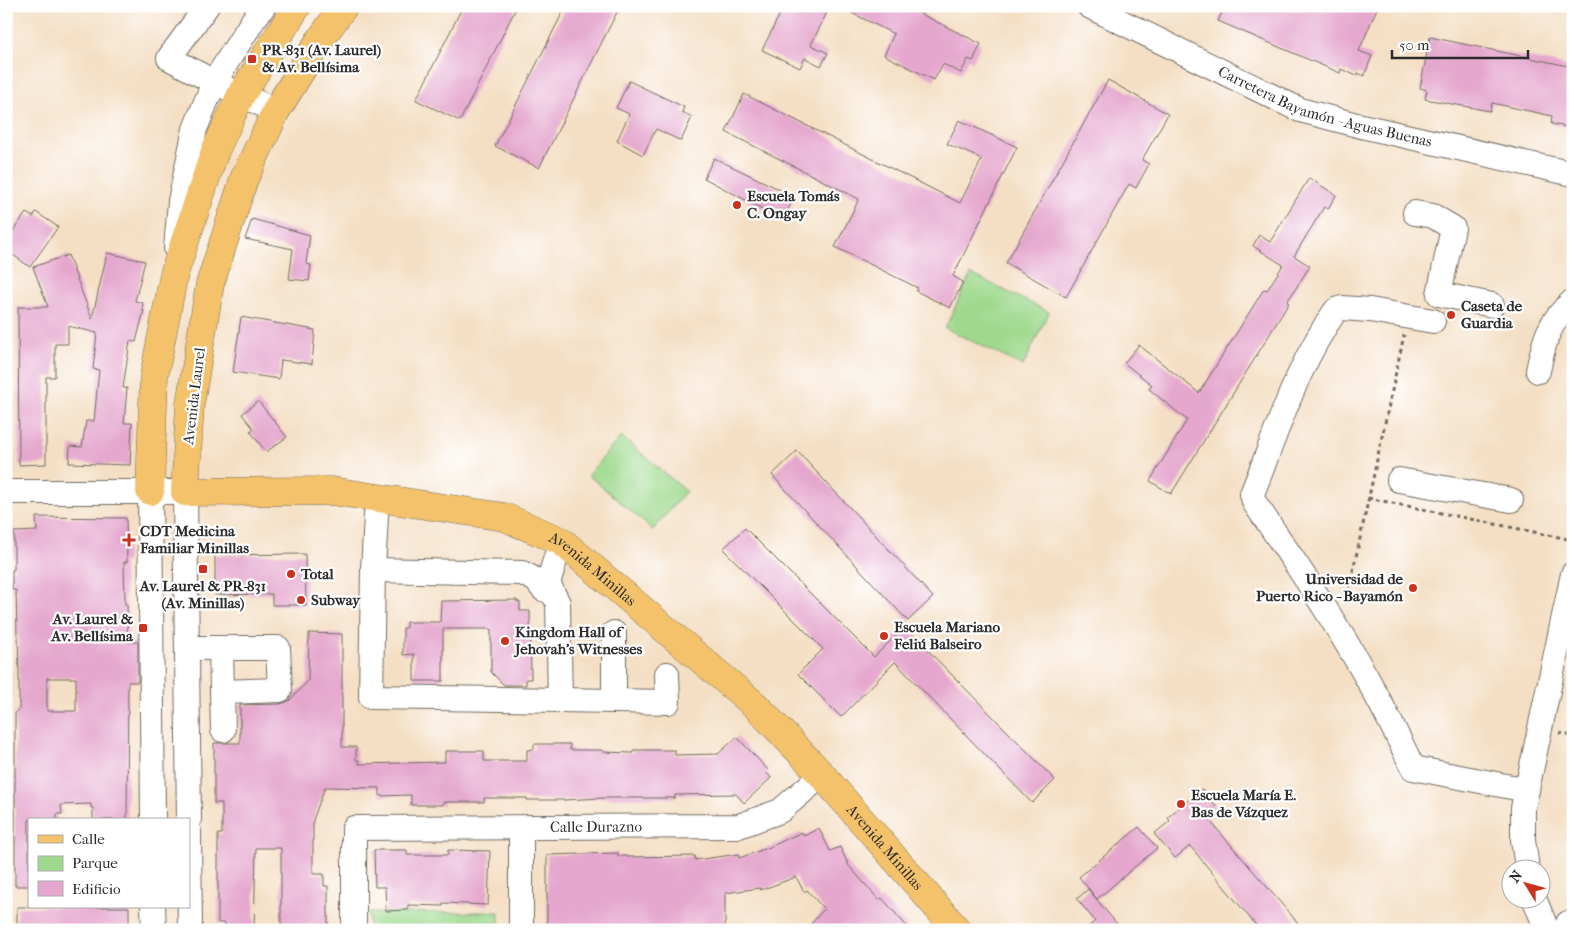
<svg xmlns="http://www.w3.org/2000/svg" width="1579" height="936" font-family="'IM FELL French Canon',serif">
	<rect width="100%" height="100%" fill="#fff"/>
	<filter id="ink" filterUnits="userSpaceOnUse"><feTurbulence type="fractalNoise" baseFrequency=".02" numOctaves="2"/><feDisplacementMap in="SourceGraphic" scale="10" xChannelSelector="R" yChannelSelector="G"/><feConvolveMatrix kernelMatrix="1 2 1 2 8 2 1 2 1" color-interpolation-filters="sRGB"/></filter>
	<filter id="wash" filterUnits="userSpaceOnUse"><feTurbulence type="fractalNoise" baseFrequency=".0096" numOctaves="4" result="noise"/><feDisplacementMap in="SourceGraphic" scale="20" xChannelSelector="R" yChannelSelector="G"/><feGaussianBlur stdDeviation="1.12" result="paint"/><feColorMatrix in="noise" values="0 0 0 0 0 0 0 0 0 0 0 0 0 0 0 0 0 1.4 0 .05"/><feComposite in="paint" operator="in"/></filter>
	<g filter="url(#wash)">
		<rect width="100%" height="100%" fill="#f4dfc4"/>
		<!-- green -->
		<path fill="#9ed98d" stroke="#64825c" d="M971,274L1049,312L1023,366L945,328Z
			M621,436L686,491L653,530L588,475Z
			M499,912V930H369V913Z"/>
		<g id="blocks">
			<!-- building -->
			<path fill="#e5a7ce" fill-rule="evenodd" d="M463,6H517L460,121L416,100Z
				M566,6H620L539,168L495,146Z
				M784,6H830L811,45L828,53L821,66L805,58L800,68L762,50Z
				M838,6H905L981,44L973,61L968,59L961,73L943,64L934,80L884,55L894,34Z
				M1225,6H1378L1359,51L1372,56L1364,76L1358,73L1357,76L1341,69L1340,73L1218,21Z
				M1430,37L1573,67V128L1551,124L1552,116L1492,103L1490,111L1425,99L1427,90L1420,88Z
				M1108,80L1168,114L1142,160L1149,164L1136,188L1129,184L1066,297L1006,263Z
				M629,81L684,107L682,112L692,117L681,141L656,129L643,155L617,141L629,114L616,108Z
				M744,94L960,203L982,159L947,144L959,120L1017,147L953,276L963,282L950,308L916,291L918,288L835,247L859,199L726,132Z
				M714,158L785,192L783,195L793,200L785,216L775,211L774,215L704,178Z
				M1309,178L1336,195L1328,209L1324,207L1294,256L1310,266L1287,302L1289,303L1171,494L1150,481L1187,420L1149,389L1152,385L1124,363L1139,345L1199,393L1264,289L1267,290L1283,265L1253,246L1259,235L1270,242Z
				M36,212L58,227L30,267L6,250V228L12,232L26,213L33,217Z
				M252,219L310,235L306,264L311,265L309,281L289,279L293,249L245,239Z
				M107,253L145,261L135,301L143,303L142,310H144L136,342L130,341L123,388H127L124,423H132L130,465L69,463L70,446L82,447L86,421H94L99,370L93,369L97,333L68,326V344H55V377H46V464L19,465L18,307H48L33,267L68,255L92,319Z
				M241,317L315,330L312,364L281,360L279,379L233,372Z
				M258,401L287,437L266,452L250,431L254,429L242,414Z
				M797,451L933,597L908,621L772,475Z
				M36,517L126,518L127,562H124L125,605H127L128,642H138V682H128L127,820H93V808H91V804L61,805L62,814H57V820H29V886H15V713L19,709V672L18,635H17L16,590H12V570H14V532L37,531ZM47,678H76V711H47Z
				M745,528L874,657L905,627L1055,780L1032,803L895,662L841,717L798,674L823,649L723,549Z
				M305,554L306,605H272V594L215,595V555Z
				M517,600V602H520V611H530L531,679H526V685H504L491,672V629H443V681H414V654L403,655V628H406V622H440L441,601Z
				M309,633L342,634V747H356V760H359V764L445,762V751H484V761H527V750L534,749V744H570V750H603V752L633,753V750H675V755L718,754L737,737L768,770L766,772L771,778L744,803L736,794L675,795V798H603L564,800H527V798H484V802H443V805H411V795L380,796V788L325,787L313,820V874H324V886H328V930H281V848H256L254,930H225V923H218V834H222V803H214V743H240V705L280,704L289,701L308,681Z
				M1202,789L1216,806L1205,815L1304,930H1260L1190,846L1175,858L1154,834L1170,821L1168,818L1169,816Z
				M1139,827L1157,848L1097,899L1079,877Z
				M819,828L830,851L840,847L849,866L879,900L882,898L910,930H806L824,909L807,890L804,892L796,877L761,890L760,888L725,893V930H547V855L618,853V856H627V857L695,856V860L739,854V858L770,847L802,832L804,836Z
				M374,850H407V855H448V850L490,851L488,905L443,903V906L408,905V910L386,911L385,887H375Z
				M1088,889L1122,930H1085L1095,921L1077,899Z
				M17,907H129V930H17Z"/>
		</g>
	</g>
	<g filter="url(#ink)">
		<use href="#blocks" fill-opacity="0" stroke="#716a61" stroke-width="1"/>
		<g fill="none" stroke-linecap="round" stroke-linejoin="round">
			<defs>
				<g id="minor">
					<path d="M207,6L169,58L214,82L276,111"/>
					<path id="s1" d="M1089,6L1300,110L1357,125L1573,174"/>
					<path d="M1415,213L1433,216L1453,228L1439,294L1492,305"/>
					<path d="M176,249L180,201L195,129L214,82L254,19L264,6"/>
					<path d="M1433,321L1370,310L1342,308L1336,310C1297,365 1277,431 1252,494L1254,502C1299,568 1345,635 1382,706C1393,727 1403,747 1413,768L1527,790"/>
					<path d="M1538,371C1544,341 1548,322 1573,301"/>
					<path d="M1399,480L1511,500"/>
					<path d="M150,491L153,820"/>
					<path d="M6,492H185L189,820"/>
					<path d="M377,499L373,570L371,697L560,700L558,603L548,583L561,541"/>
					<path d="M373,570L522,573L536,580L543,589L552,592"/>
					<path d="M187,648H278L280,690L223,692"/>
					<path d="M221,649L223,730"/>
					<path d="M560,700L668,702L667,674"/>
					<path d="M614,701V633"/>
					<path d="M521,828V930"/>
					<path d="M189,832L190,930"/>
					<path d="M1527,868L1523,840V808L1573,574"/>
					<path d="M1534,898L1547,930"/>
					<path d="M153,907L154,930"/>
					<path id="s2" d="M354,930V828L739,826L780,811L822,775"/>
					<path d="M1567,930L1568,923L1573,924"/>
				</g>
				<g id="major">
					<path id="s3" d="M344,6L320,40L276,111L244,179L210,284L190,404L185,492L332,491L504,517L561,541L756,706L822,775L957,930"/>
					<path d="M150,491L154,376L174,274L215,151L241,95L297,6"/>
				</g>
			</defs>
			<!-- minor casing -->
			<use href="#minor" stroke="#716a61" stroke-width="26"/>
			<!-- major casing -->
			<use href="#major" stroke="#716a61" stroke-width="29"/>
			<!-- path -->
			<path stroke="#716a61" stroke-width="3" stroke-dasharray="4 4" stroke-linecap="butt" d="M1368,498L1573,540
				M1346,603L1404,335
				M1559,733L1573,736"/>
			<!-- minor -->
			<use href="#minor" stroke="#fff" stroke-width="24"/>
			<!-- major -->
			<use href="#major" stroke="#f3c26a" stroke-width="28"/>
		</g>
	</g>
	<!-- markers -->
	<g fill="#c8321e" stroke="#fff" stroke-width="2">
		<rect x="247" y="54" width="10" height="10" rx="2.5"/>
		<circle cx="737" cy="205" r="5"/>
		<circle cx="1451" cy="315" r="5"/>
		<path d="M126.5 532.5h5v5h5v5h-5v5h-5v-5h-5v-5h5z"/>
		<rect x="198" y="564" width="10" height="10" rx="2.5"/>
		<circle cx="291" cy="574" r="5"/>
		<circle cx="1413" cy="588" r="5"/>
		<circle cx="301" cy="600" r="5"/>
		<rect x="138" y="623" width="10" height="10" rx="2.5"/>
		<circle cx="884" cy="636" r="5"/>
		<circle cx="505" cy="641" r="5"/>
		<circle cx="1181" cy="804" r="5"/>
	</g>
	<g text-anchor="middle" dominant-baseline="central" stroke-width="4.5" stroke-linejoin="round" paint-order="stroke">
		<!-- poi labels -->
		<g font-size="15" font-weight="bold" fill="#2b2b2b" stroke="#fff" text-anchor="start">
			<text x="262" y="50">PR-831 (Av. Laurel)<tspan x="262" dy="17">&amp; Av. Bellísima</tspan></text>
			<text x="747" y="196">Escuela Tomás<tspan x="747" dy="17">C. Ongay</tspan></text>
			<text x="1461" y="306">Caseta de<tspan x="1461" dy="17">Guardia</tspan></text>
			<text x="140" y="531">CDT Medicina<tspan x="140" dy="17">Familiar Minillas</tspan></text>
			<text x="301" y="574">Total</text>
			<text x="1403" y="579" text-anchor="end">Universidad de<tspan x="1403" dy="17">Puerto Rico - Bayamón</tspan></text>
			<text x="203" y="586" text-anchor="middle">Av. Laurel &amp; PR-831<tspan x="203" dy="17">(Av. Minillas)</tspan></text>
			<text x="311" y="600">Subway</text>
			<text x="133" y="619" text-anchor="end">Av. Laurel &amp;<tspan x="133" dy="17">Av. Bellísima</tspan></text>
			<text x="894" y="627">Escuela Mariano<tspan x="894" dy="17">Feliú Balseiro</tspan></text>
			<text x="515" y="632">Kingdom Hall of<tspan x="515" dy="17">Jehovah’s Witnesses</tspan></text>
			<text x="1191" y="795">Escuela María E.<tspan x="1191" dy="17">Bas de Vázquez</tspan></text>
		</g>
		<!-- street labels -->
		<g font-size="15" fill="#2b2b2b" stroke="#fff">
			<text stroke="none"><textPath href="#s1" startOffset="258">Carretera Bayamón - Aguas Buenas</textPath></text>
			<text transform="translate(194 396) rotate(-83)">Avenida Laurel</text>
			<text stroke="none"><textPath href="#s3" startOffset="945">Avenida Minillas</textPath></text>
			<text stroke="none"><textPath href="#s2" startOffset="344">Calle Durazno</textPath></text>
			<text stroke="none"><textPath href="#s3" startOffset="1350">Avenida Minillas</textPath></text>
		</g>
	</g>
	<!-- margin -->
	<rect width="1579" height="936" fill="none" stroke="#fff" stroke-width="25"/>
	<!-- legend -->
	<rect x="28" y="818" width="162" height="90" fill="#ffffff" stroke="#aaaaaa"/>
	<rect x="38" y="835" width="25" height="8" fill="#f3c26a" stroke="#aaaaaa"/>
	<text x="72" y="844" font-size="15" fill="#2b2b2b">Calle</text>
	<rect x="38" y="856" width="25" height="15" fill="#9ed98d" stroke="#aaaaaa"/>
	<text x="72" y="868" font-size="15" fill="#2b2b2b">Parque</text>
	<rect x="38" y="881" width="25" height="15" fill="#e5a7ce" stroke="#aaaaaa"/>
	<text x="72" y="894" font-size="15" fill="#2b2b2b">Edificio</text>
	<!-- north arrow -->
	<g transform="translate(1526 884) rotate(307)"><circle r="24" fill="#ffffff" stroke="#aaaaaa"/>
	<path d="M0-4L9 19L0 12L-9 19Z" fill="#c8321e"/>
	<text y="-8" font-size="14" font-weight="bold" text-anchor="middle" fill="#2b2b2b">N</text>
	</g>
	<!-- scale -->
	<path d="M1392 50v8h136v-8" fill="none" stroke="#2b2b2b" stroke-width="2.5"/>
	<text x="1399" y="50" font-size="15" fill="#2b2b2b" stroke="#ffffff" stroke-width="4" paint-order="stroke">50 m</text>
</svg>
